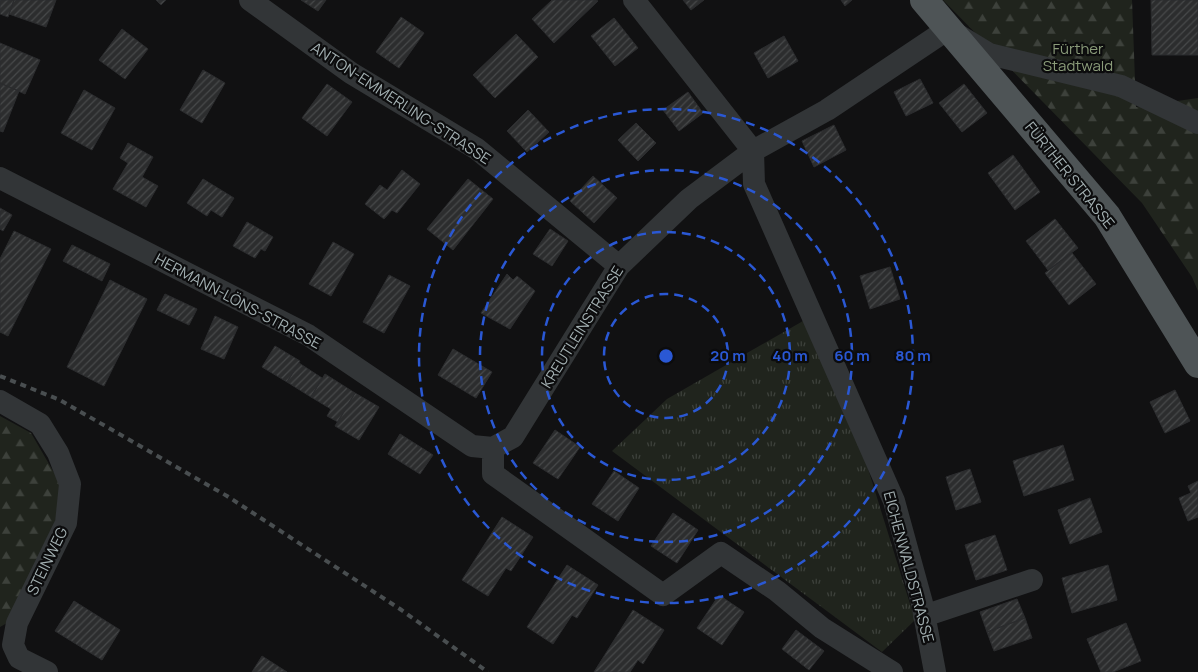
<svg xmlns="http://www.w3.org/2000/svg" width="1198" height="672" font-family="Manrope,sans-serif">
	<defs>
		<pattern id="grass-tufts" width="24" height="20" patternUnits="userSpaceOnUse" patternTransform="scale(1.25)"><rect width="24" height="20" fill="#20241d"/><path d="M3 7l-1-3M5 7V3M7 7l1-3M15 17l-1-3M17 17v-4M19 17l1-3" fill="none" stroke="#3d413b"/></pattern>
		<pattern id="forest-firs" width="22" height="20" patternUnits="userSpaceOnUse" patternTransform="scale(1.25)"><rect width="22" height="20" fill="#20241d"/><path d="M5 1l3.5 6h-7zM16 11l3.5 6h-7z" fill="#3d413b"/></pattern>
		<pattern id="building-hatch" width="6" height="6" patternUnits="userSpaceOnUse" patternTransform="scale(1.25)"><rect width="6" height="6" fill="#2c2d2e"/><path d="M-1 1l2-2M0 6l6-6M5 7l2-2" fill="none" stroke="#47494a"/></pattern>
	</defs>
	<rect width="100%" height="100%" fill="#111112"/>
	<!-- grass -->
	<path fill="url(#grass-tufts)" d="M803,321L856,430L915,620L882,652L612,451L667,399Z"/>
	<!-- forest -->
	<path fill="url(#forest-firs)" d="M943,0H1132L1136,107L1198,98V291L1192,277L1142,203Z
		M0,416L31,433L60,483L56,519L7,623L0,627Z"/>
	<!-- building -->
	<path fill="url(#building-hatch)" stroke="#2b2c2e" d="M0,0H14L8,17L0,14Z
		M14,0H56L46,27L9,14Z
		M156,0H166L161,5Z
		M301,0H326L318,11Z
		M552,0H596L598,1L554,43L532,19Z
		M683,0H704L691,10Z
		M841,0H852L845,6Z
		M1151,0H1198V55H1152Z
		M401,17L424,33L399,68L376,52Z
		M614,18L638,48L615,66L591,36Z
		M122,29L148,49L125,79L99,60Z
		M516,34L538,57L495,98L473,75Z
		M784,36L798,61L768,78L754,53Z
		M0,43L40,60L25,94L0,83Z
		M203,70L225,83L202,123L180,110Z
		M920,79L933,103L906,116L894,92Z
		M0,83L19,91L3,132L0,131Z
		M327,84L352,102L327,136L302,118Z
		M964,84L987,113L962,132L939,103Z
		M84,90L115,108L92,150L61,133Z
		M688,92L703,113L679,131L663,110Z
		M528,110L549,132L527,152L507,131Z
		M636,123L656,143L638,161L618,140Z
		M834,125L846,150L814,167L802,141Z
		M128,143L153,157L142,177L158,186L146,207L113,189L128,163L120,158Z
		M1013,155L1040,192L1015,210L988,173Z
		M402,170L420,184L397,213L392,210L384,219L365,204L380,185L387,190Z
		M593,176L617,198L594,223L570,201Z
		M203,179L234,198L222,217L211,210L207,216L187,203Z
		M468,179L493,199L453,250L427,229Z
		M0,208L12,215L3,231L0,229Z
		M1055,219L1078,248L1048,270L1026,241Z
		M247,222L273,237L265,251L261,249L255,258L233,246Z
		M550,229L568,241L552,266L533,254Z
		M14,231L51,249L8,336L0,332V259Z
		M333,242L354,254L331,296L309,284Z
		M72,245L110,264L102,281L63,261Z
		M1072,253L1096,284L1069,305L1045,273Z
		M890,267L900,299L870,309L860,276Z
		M507,274L513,280L517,276L535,291L510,329L481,313Z
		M389,275L410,286L384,333L363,322Z
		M110,280L147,299L104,386L67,367Z
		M165,294L197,309L189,325L157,310Z
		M215,316L238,327L224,359L201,349Z
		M275,346L300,361L287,382L262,367Z
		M453,349L492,372L476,398L438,375Z
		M299,363L322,378L311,397L287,382Z
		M325,374L355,393L338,422L327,416L331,409L311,397Z
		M1175,390L1190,421L1165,433L1150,402Z
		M355,393L379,407L359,440L335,426Z
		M555,430L580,447L558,479L533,463Z
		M400,434L433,455L420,474L388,454Z
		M1063,445L1074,480L1024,496L1013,461Z
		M970,469L981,502L956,510L946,477Z
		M614,471L639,488L618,521L592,504Z
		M1198,481V517L1188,521L1179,498L1191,493L1188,486Z
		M1090,498L1102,532L1070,544L1058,510Z
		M673,513L698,530L677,563L651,546Z
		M502,517L533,537L511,571L506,568L488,596L462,580Z
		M995,535L1007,570L976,580L965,545Z
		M567,565L598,585L577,618L572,615L553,644L527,627Z
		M1108,565L1117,600L1072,613L1062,578Z
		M719,595L744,612L722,645L697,628Z
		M1017,599L1025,618L987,632L980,612Z
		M74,601L120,630L102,660L55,631Z
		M633,610L664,630L643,664L638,660L630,672H594Z
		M1025,618L1032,638L994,651L987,632Z
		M1126,623L1141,661L1113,672H1101L1087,639Z
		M796,630L824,651L809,670L782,649Z
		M262,656L287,672H252Z"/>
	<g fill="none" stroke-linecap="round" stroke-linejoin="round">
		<!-- minor -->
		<path stroke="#323537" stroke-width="22" d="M250,0L351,73L477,149L619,266
			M634,0L753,151L754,184L894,501L922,603L935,672
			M0,178L308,335L472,446L493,448
			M0,401L40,424L58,453L70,484L66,523L17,623L13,645L19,658L47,672
			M924,616L1032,580
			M892,672L822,628L777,591L721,553L663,595L493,474V448L513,437L619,266L689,199L753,151L827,110L948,29L989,54L1121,86L1198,123"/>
		<!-- major -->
		<path stroke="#4e5456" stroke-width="28" d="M924,0L1107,216L1198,364"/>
		<!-- rail -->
		<path stroke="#494e50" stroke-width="4" stroke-dasharray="6 5" stroke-linecap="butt" d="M0,376L60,400L227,496L400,609L488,672"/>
	</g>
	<!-- distance rings -->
	<g fill="none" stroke="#2a58d4" stroke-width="2.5" stroke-dasharray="9 6">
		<circle cx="666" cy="356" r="62"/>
		<circle cx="666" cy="356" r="124"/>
		<circle cx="666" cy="356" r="186"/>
		<circle cx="666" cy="356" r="247"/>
	</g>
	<g text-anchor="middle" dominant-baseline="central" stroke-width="4.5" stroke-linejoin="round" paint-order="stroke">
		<!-- park labels -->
		<g font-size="15" fill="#8b9c7a" stroke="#0c0c0d">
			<text x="1078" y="48">Fürther<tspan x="1078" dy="17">Stadtwald</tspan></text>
		</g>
		<!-- street labels -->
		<g font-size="15" fill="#a3b0b2" stroke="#0c0c0d">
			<text transform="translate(401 103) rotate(33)">ANTON-EMMERLING-STRASSE</text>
			<text transform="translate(1070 175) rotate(51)">FÜRTHER STRASSE</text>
			<text transform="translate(238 301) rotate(28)">HERMANN-LÖNS-STRASSE</text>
			<text transform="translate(582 327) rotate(-58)">KREUTLEINSTRASSE</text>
			<text transform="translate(47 561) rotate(-64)">STEINWEG</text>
			<text transform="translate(909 567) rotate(75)">EICHENWALDSTRASSE</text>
		</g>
	</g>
	<circle cx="666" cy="356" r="8" fill="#2a58d4" stroke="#0c0c0d" stroke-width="2.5"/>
	<g font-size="15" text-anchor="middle" font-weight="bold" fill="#2a58d4" stroke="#0c0c0d" stroke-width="4.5" stroke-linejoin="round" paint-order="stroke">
		<text x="728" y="361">20 m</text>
		<text x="790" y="361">40 m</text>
		<text x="852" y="361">60 m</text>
		<text x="913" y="361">80 m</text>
	</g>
</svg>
